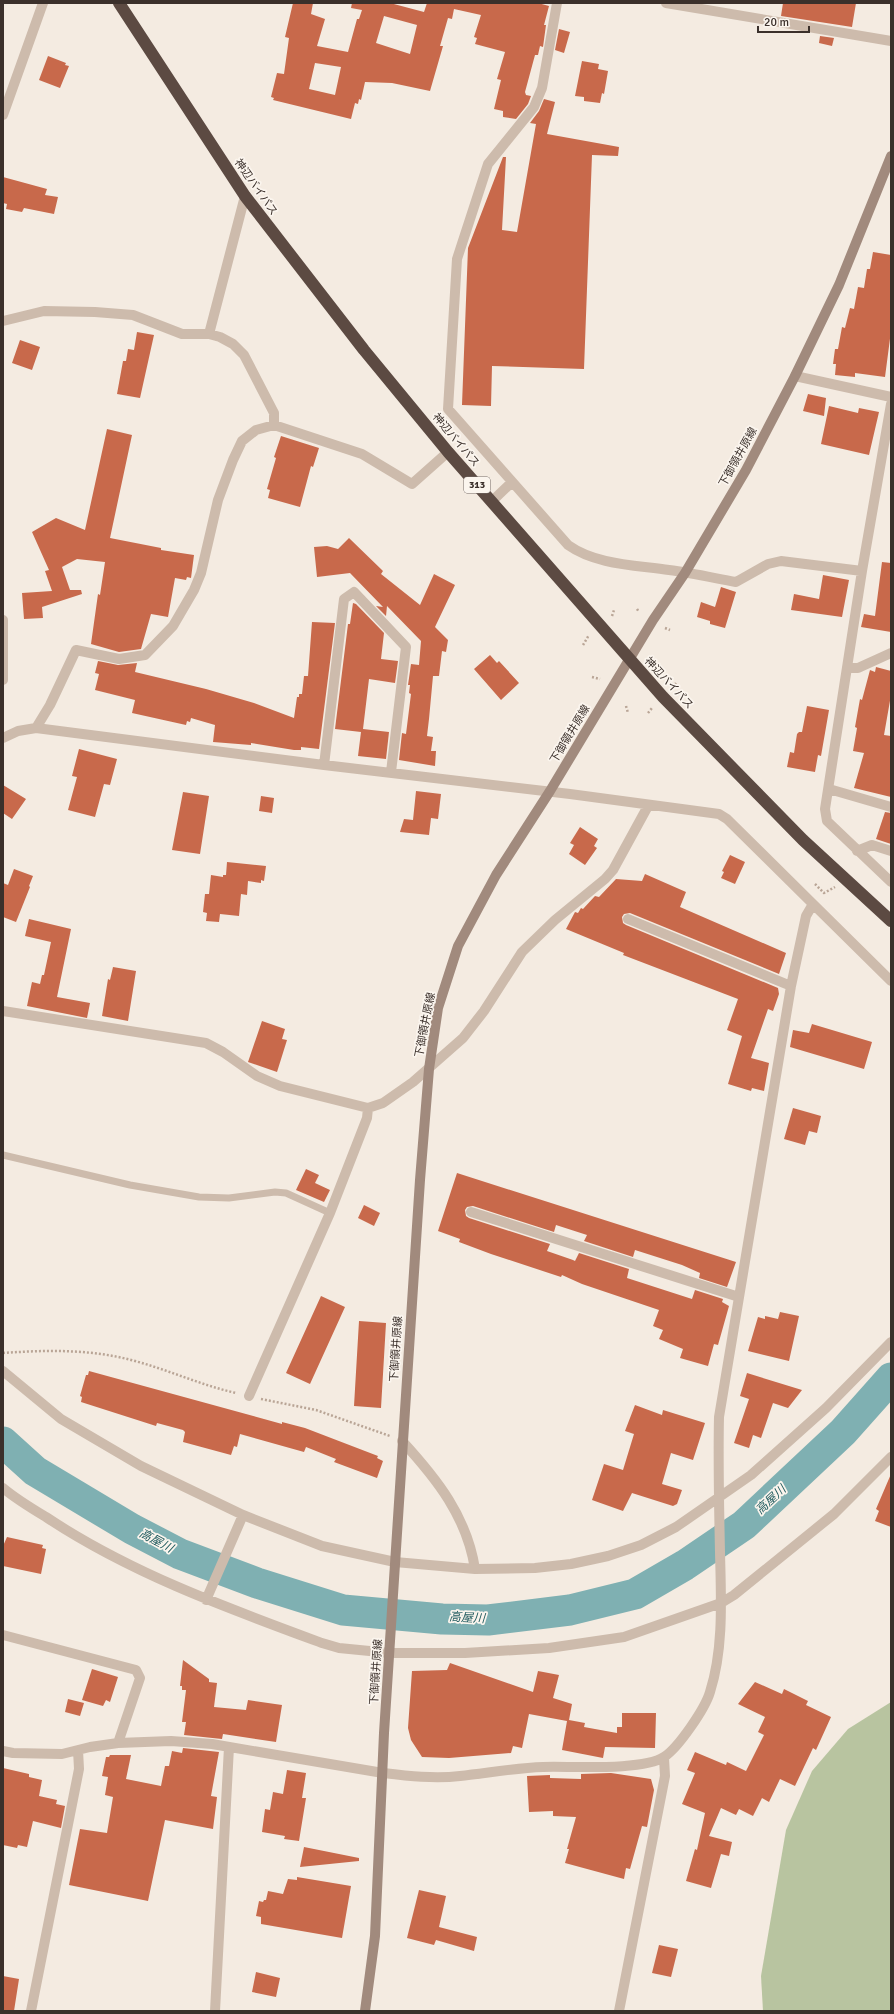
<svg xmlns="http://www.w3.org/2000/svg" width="894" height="2014" font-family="Signika,'Noto Sans JP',sans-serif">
	<rect width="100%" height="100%" fill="#f4ebe1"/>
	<!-- green -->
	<path fill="#b8c4a0" d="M891,1702V2011H763L761,1976L786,1830L812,1771L848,1729Z"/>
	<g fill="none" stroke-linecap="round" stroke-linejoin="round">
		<!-- river -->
		<path stroke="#7fb0b2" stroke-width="31" d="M3,1442L35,1471L132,1529L180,1554L257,1583L343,1610L442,1619L488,1620L570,1610L635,1594L685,1565L744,1525L843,1432L891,1378"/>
	</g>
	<!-- building -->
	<path fill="#c8694b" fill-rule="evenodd" d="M293,3H313L311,14L325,19L317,46L348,52L357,19H359L362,10L351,8L352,3H390L424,12L427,3H538L549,6L544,25H546L543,47L540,46L538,55H535L525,92L526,95L531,96L528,104L516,119L503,117V111L494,109L501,80L497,79L505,52L475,44L477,38L474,37L481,15L454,9L452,19L448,18L440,46H443L430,91L392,83L365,82L361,100L359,99L358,104L355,103L351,119L273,100L274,98L271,97L277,73L284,74L289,38L285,37ZM384,16L417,25L410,54L376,43ZM315,63L341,67L335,95L309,89Z
		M783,3H856L852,27L781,16Z
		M559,29L570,32L564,53L555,50Z
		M820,36L834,38L832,46L819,43Z
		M48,56L66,63L65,65L69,66L60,88L39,80Z
		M582,61L599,64L598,69L608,71L604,94L602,93L600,103L584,101V97L575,96Z
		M544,99L555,102L547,134L619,147L618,156L592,155L584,369L492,366L491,406L462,405L468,248L503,157H506L502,230L517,232L536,124L530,123L539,111Z
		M3,177L47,189L45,195L58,197L54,214L24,208L22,212L6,209L7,204L3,203Z
		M873,252L891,255V331L885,377L855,373V377L835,375L836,364H833L835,349H838L842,327L845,328L850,308L854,309L858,287L864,288L867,269H870Z
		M137,332L154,335L140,398L117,394L123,361H126L128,349L134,350Z
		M20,340L40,347L32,370L12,363Z
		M808,394L826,398L824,416L803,411Z
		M829,406L858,413L859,408L879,412L869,455L821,444Z
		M107,429L132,435L110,538L161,548V550L194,555L191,578L187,577L186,580L175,578L168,617L151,614L141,649L119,652L91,644L98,594L100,595L105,562L77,559L62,567L70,590H81L82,594L42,607L43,618L24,619L22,593L52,591L45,571L49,570L32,532L56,518L85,530Z
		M281,436L319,448L313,467L311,466L300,507L268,498L270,490L267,489L276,458L274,457Z
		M349,538L383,571L381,574L420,605L434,574L455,585L435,627L448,640L446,652L442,651L439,676H433L429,719L427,736L433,737L431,751H436L435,766L399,760L402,733L406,734L411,694L409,693L410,685H408L411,664L419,665L421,641L387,606L386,616L376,606L383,607L350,573L317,577L314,547L327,546L338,549Z
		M882,562L891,563V632L861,627L864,614L875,616Z
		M823,575L849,580L842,617L791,610L794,594L819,599Z
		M721,587L736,592L725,628L710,624V621L697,617L701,602L715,607Z
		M353,603L356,604L384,633L381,659L398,661L395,683L369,679L363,729L389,732L386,759L358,756L361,732L335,729L348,624H350Z
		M312,622L335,623L319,749L301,747V750H294L251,743V745L213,742L215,725L191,718L190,722L187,721L186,725L132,713L135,700L95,690L99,674L95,673L98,661L118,665L137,663L135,672L206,689L254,703L294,718L297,697H299V694H302L304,676H308Z
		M490,655L497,663L499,661L519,683L501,700L474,669Z
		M876,667L891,671V695L884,735L891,736V797L854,788L864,753L853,751L857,728L855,727L860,699L862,700L870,670L875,672Z
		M807,706L829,710L821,756L818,755L815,772L787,767L790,752L794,753L797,734L799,732H802Z
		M79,749L117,759L110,785L104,784L95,817L68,810L77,777L72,776Z
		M3,785L26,799L12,819L3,813Z
		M416,791L441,794L438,819L431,818L429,835L400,832L404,819L413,820Z
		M183,792L209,796L200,854L172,850Z
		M261,796L274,798L272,813L259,811Z
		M885,812L891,813V844L876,839Z
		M580,827L598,839L594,846L597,848L585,865L569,854L574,845L570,843Z
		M730,855L745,862L735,884L721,878L724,872L722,871Z
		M227,862L266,866L264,881L261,880V883L248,881L247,895L241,894L239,916L220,914L219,922L206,921L207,913L203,912L205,894H209L211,875L223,877V875H226Z
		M14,869L33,876L29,886L30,887L16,922L3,917V883L8,885Z
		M645,874L686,892L680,907L786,953L779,974L630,913L624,914L622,917L623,923L626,925L778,988L779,994L773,1011L768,1009L751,1058L769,1063L764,1091L752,1088L751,1091L728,1084L742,1036L727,1030L738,999L623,955L624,953L566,929L575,912L578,913L581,908L583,909L595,896L599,897L616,879L642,881Z
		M29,919L71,929L57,997L90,1003L87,1018L27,1006L32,982L40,984L42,975H44L51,942L25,936Z
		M113,967L136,971L128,1021L102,1016L108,979L110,980Z
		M262,1021L285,1029L282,1039L287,1040L277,1072L248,1062Z
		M812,1024L872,1042L864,1069L790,1047L793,1030L809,1033Z
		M793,1108L821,1116L817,1133L809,1131L805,1145L784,1139Z
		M306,1169L319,1175L315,1183L330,1190L324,1202L296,1190Z
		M457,1173L736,1262L727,1287L699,1278L700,1273L682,1265L635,1250L633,1257L584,1241L587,1235L556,1225L554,1232L473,1206L467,1207L465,1210L466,1216L469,1218L550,1244L547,1251L573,1260L575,1261L579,1253L629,1269L627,1278L692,1299L695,1290L723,1299L722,1302L729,1306L718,1345L714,1344L708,1366L680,1358L683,1349L659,1339L663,1330L653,1326L659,1310L582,1284L562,1275L561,1277L491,1254L459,1242L460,1239L438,1231Z
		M364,1205L380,1213L374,1226L358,1218Z
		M321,1296L345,1307L310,1384L286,1373Z
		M780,1312L799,1316L789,1361L748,1351L758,1317L765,1319V1316L778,1319Z
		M359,1321L386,1323L381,1408L354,1406Z
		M89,1371L282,1424V1422L305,1428L378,1456L377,1458L383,1461L377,1478L334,1462L336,1459L306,1447L304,1452L240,1434L237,1447L234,1446L231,1455L183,1442L185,1432L183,1430L157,1423L156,1426L81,1402L82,1397L80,1396L86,1375H88Z
		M747,1373L802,1390L788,1408L773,1403L761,1438L753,1435L749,1448L734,1443L749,1399L740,1396Z
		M635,1405L662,1415L663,1410L705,1423L693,1460L671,1453L662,1484L682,1490L677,1504L673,1506L632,1493L623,1511L592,1500L604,1464L623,1470L634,1434L625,1431Z
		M891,1474V1527L875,1521L879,1511L876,1509Z
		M7,1537L43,1545L42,1548L46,1549L41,1574L3,1566V1546Z
		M183,1660L209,1679V1682L217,1683L214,1707L246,1710L248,1700L282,1705L276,1742L223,1734L222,1739L184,1735L186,1722H182L186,1690H182V1686H180Z
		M450,1663L533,1692L538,1671L559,1675L553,1698L572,1704L569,1720L585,1723L584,1727L617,1733V1727H622V1713H656L655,1748L605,1747L603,1758L562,1750L567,1721L529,1714L522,1748L513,1746L511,1753L449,1758L422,1757L411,1740L408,1728L412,1671L447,1670Z
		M92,1669L118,1677L110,1702L106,1700L103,1706L82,1700Z
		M755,1682L782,1694L784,1689L808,1701L806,1705L831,1717L816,1750L813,1748L795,1786L780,1779L769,1802L762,1798L753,1816L739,1809L736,1815L721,1808L709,1836L732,1842L729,1856L721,1854L711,1888L686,1881L695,1849L697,1850L705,1813L682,1804L695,1773L687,1770L695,1752L726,1765L727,1762L746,1771L764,1735L758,1732L765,1717L738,1704Z
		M68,1699L84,1703L80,1716L65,1712Z
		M183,1748L219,1752L211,1796L217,1797L213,1829L165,1820L148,1901L69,1885L80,1829L107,1833L113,1797L105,1795L108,1777L102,1776L106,1757H109L110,1755H131L126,1779L161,1786L165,1766H169L172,1751L182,1753Z
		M3,1768L29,1774V1777L42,1780L39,1796L57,1800L56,1804L65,1806L61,1828L33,1821L27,1847L18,1845L17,1848L3,1845Z
		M287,1770L306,1773L302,1798H306L299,1841L284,1839L285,1836L262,1832L265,1809L270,1810L273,1792L283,1794Z
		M611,1773L651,1779L654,1790L647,1827L642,1826L630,1869L626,1868L624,1879L565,1863L569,1849H567L576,1817L553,1816V1811L529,1812L527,1776L550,1775V1778L581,1779V1774Z
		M304,1847L359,1858V1861L300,1867Z
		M297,1877L351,1886L342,1938L261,1924V1917L256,1916L259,1901L263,1902L264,1900H266L268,1891L283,1894L288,1879L297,1880Z
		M419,1890L446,1896L439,1927L477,1937L474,1951L436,1940L434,1945L407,1938Z
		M659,1945L678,1949L671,1977L652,1973Z
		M256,1972L280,1978L276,1997L252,1992Z
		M3,1976L19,1979L14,2011H3Z"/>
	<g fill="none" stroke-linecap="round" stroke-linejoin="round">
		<!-- path -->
		<path stroke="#b9a596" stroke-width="2.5" stroke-dasharray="2 2" stroke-linecap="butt" d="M637,609L639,612
			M612,616L614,610
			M665,628L670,630
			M583,645L589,635
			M592,677L600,679
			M673,687L676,683
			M626,706L628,713
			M648,713L652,708
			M815,884L824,893L835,887
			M3,1353C45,1350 90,1349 131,1360C167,1369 200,1385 236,1393
			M261,1399L316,1410L390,1436"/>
		<!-- lane -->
		<path stroke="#cdbbac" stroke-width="7" d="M3,1155L130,1185L199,1197L229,1198L275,1192L286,1193L330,1213"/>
		<!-- street -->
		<path stroke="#cdbbac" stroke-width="10" d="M557,3L542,88L534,107L488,164L457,259L448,409L568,545C596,565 636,565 669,570C692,573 714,578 736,582L768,564L781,561L862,571
			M666,3L891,41
			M3,115L43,3
			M3,321L44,311L95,312L133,315L182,334H209L220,337L233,344L244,355L274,413V425
			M209,334L245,196
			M795,376L891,397
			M891,404L862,571L825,809L827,821L891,882
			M492,501L512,482
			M3,620V680
			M847,668H858L891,653
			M36,728L50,705L76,650L119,659L145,655L173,626L194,590L201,573L218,500L233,460L242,441L256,430L274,425L362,454L412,484L448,452
			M3,738L18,731L36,728L324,765L570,794L719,814L727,819L813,904L806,916L791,986L719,1417C718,1462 719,1507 720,1552C721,1598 724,1648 710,1692C705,1709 678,1748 664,1757C643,1771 570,1766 543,1767C515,1768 488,1773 460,1776C435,1779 408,1776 383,1773L212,1744L171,1741L118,1743L90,1747L62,1754L13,1753L3,1751
			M324,765L344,599L354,592L406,647L391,772
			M829,789L891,807
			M857,851L872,845L891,851
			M813,904L891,981
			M628,919L791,986
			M3,1011L206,1043L223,1052L257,1076L280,1086L368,1108L383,1103L413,1082L463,1038L484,1011L522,952L555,920L605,879L613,870L648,806
			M471,1212L739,1297
			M3,1371L61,1419L141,1466L243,1515L322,1546L395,1562L475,1569L535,1568L571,1564L608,1556L641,1545L676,1527L751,1475L826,1408L891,1342
			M249,1396L330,1213L367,1118L368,1108
			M402,1441C437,1479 467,1517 475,1569
			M3,1488C16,1499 31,1508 46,1517C130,1573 227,1608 322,1643L339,1648L390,1653H465L549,1648L624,1637L721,1603L734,1595L834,1514L891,1457
			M206,1600L243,1515
			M3,1635L136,1670L140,1678L118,1743
			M31,2011L79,1769L78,1750
			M215,2011L229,1747
			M619,2011L665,1776L664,1758"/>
		<!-- secondary -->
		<path stroke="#a18a7d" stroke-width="10" d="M365,2011L375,1936L384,1733L420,1180L429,1069L438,1008L458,946L496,875L550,791L653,620L685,573L746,470L795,376L839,285L891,156"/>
		<!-- highway -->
		<path stroke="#5c4a42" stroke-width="12" d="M119,3L245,196L364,350L448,452L663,697L803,840L891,921"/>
	</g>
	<g text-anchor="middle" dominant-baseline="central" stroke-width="3.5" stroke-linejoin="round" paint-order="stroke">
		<!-- shield labels -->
		<rect fill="#fbf5ee" stroke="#756b66" stroke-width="1" x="464" y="477" width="26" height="16" rx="3"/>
		<g font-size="10" font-weight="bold" fill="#3b302b">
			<text x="477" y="485">313</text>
		</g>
		<!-- street labels -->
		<g font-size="11" fill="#3b302b" stroke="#fbf5ee">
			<text transform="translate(256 187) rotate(55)">神辺バイパス</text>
			<text transform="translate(456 440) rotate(50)">神辺バイパス</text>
			<text transform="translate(738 457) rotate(-61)">下御領井原線</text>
			<text transform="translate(669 683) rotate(47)">神辺バイパス</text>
			<text transform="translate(570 734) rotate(-59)">下御領井原線</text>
			<text transform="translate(425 1025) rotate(-79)">下御領井原線</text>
			<text transform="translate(396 1349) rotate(-86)">下御領井原線</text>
			<text transform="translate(376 1672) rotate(-86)">下御領井原線</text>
		</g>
		<!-- water labels -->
		<g font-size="12" font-style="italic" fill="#1f5a5e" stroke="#fbf5ee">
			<text transform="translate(771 1500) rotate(-43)">高屋川</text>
			<text transform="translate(156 1541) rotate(28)">高屋川</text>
			<text transform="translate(467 1618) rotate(3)">高屋川</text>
		</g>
	</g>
	<!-- border -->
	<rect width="894" height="2014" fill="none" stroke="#3b302b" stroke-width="8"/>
	<!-- scale -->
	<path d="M758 26v6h51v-6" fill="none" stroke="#3b302b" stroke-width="2"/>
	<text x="764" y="26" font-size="12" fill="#3b302b" stroke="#fbf5ee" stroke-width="3" paint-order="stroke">20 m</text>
</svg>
